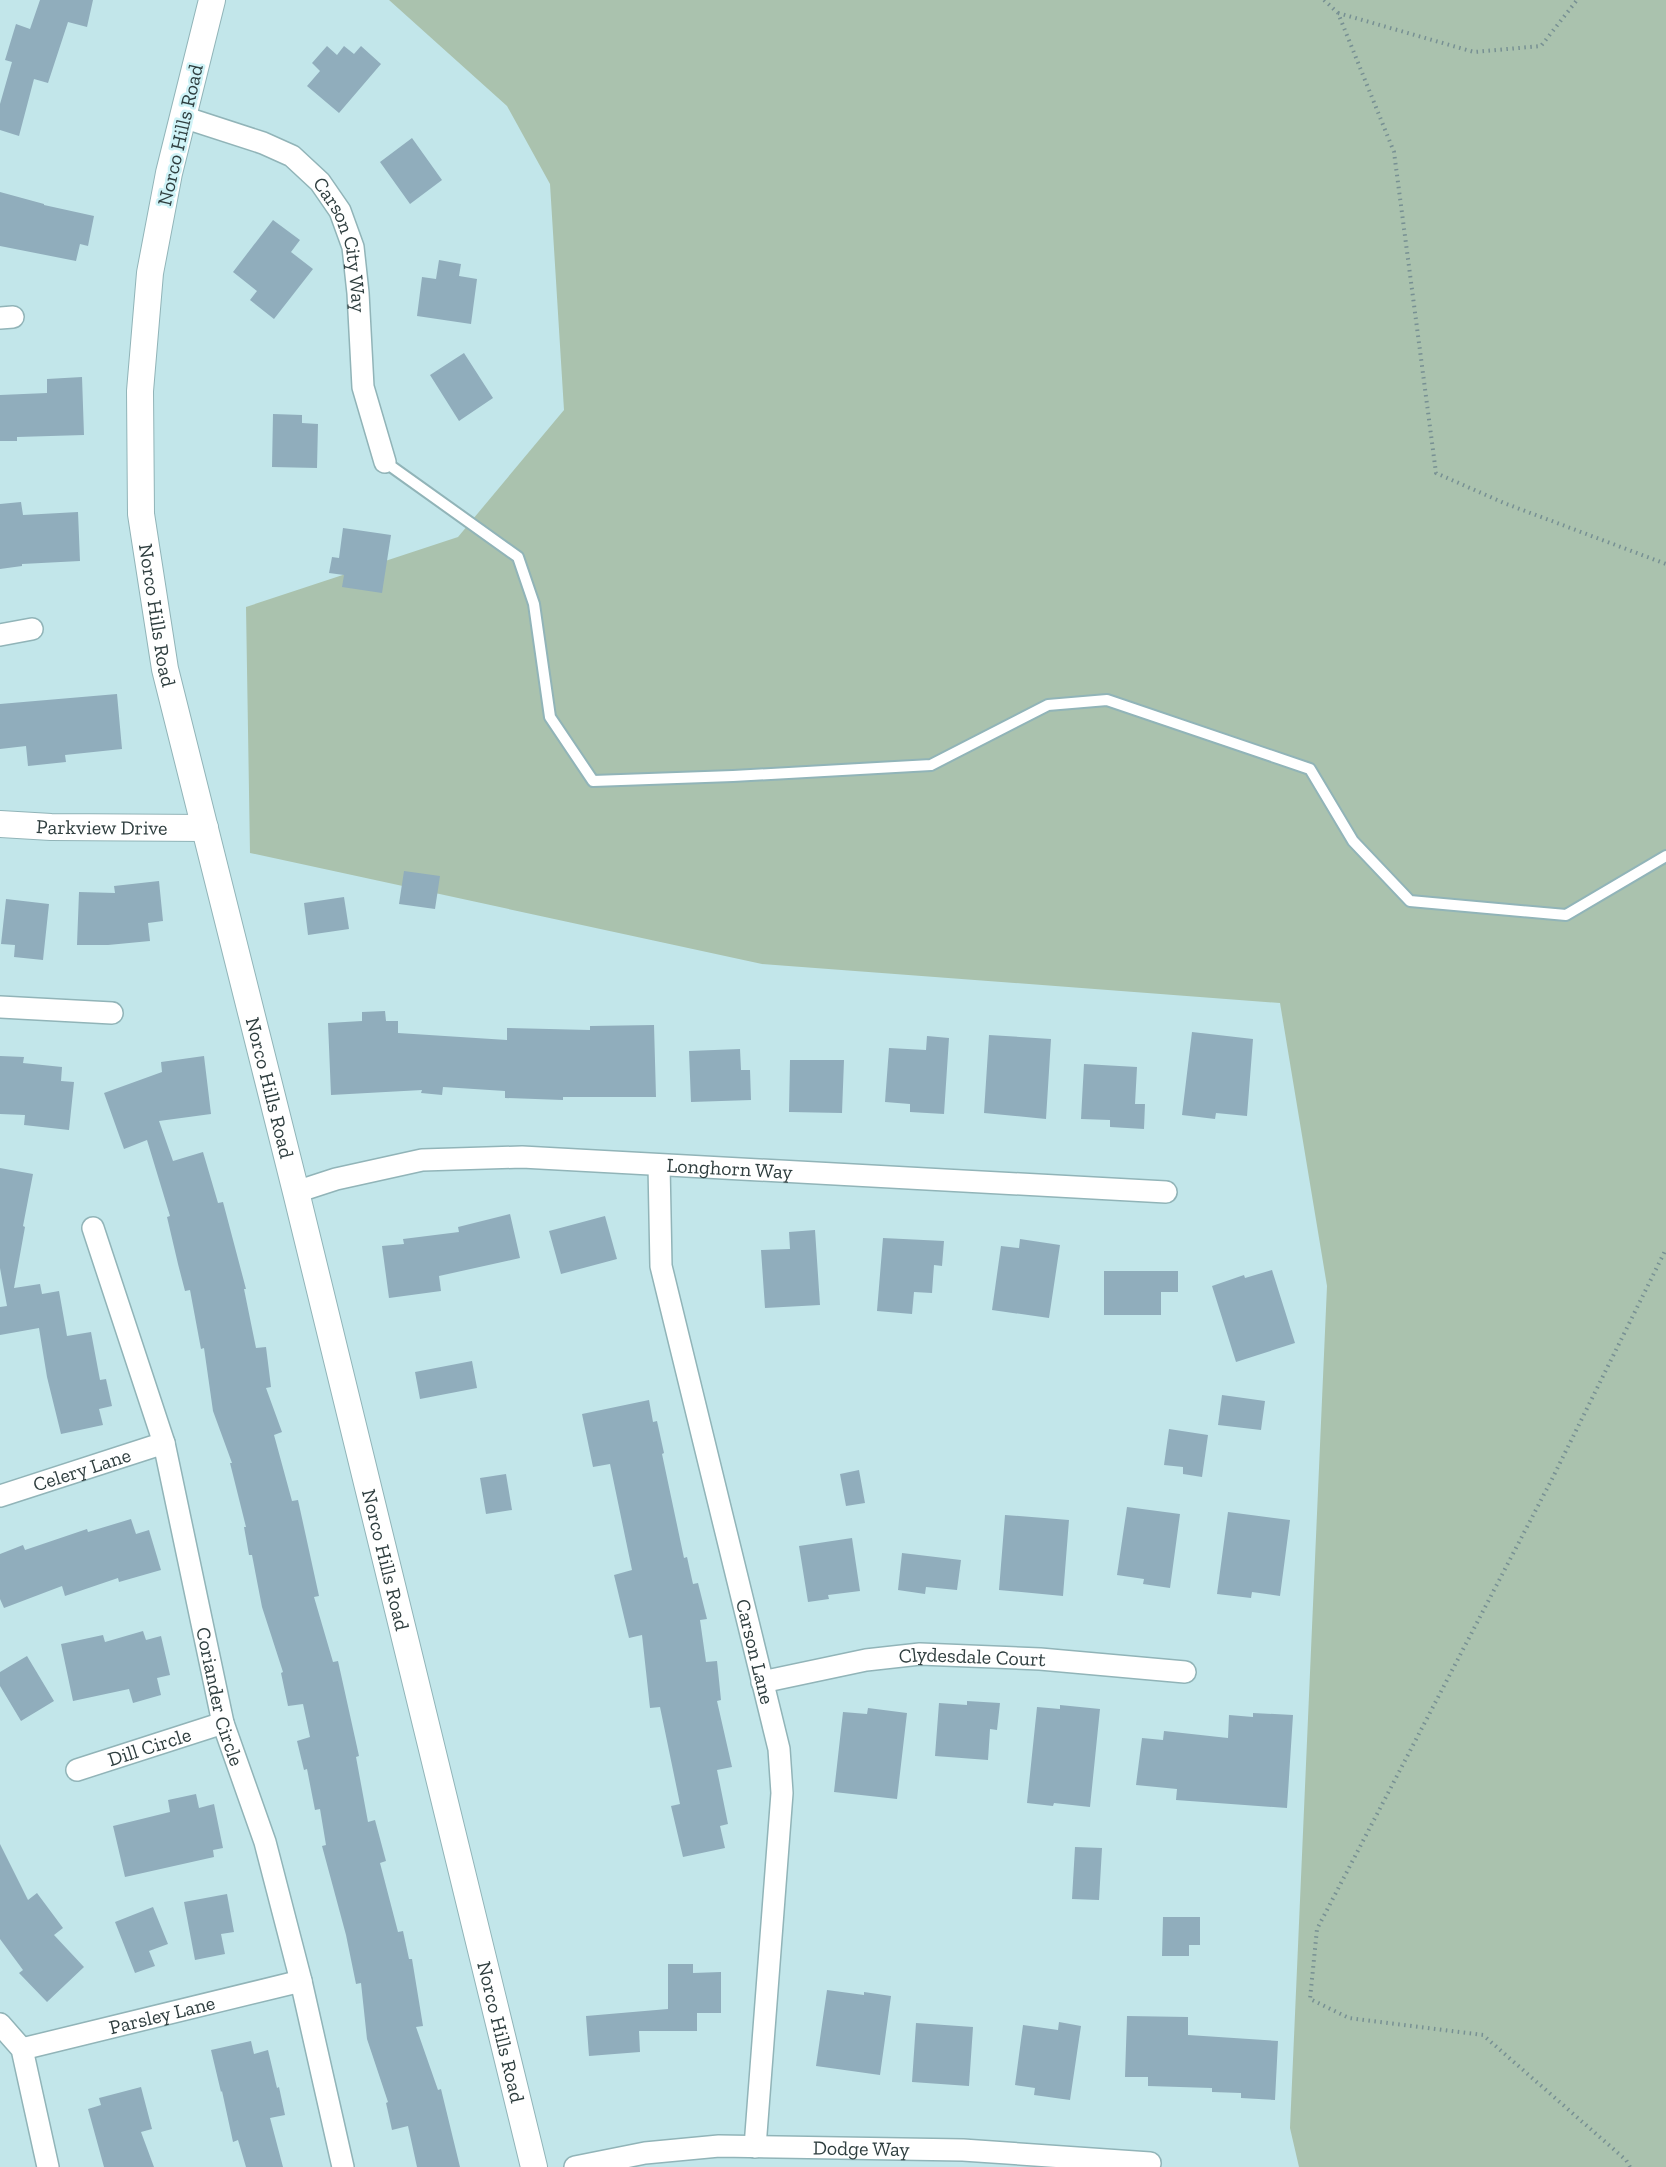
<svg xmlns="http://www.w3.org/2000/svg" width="1666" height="2167" font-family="'Zilla Slab',serif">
	<rect width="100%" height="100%" fill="#c2e6ea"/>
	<!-- green -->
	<path fill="#aac2ae" d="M389,0H1666V2167H1299L1290,2128L1327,1286L1280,1003L762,964L250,853L246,607L458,537L564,410L550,184L507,106Z"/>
	<!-- building -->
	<path fill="#90adbc" d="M40,0H93L87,27L68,22L48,83L34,79L19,136L0,130V104L12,62L5,60L16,24L30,29Z
		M327,46L337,55L344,46L354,54L361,46L381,64L339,113L307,86L320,71L312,63Z
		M412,138L442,180L410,204L380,162Z
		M0,192L44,204V205L94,216L88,246L80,244L76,261L0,246Z
		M273,220L300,240L291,252L313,269L274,319L250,300L257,291L233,272Z
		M439,260L461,264L459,276L477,279L471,324L417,316L422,277L436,279Z
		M464,353L493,398L459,421L430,375Z
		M82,377L84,435L17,437V441H0V395L47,393V379Z
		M273,414L302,415V423L318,424L317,468L272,467Z
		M21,502L23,515L78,512L80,561L22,564V566L0,569V504Z
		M343,528L391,535L382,593L342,587L344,575L329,573L332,557L339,558Z
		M117,694L122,749L65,755L66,762L28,766L26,746L0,749V704Z
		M404,871L440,876L435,909L399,904Z
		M159,881L163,921L148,923L150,941L108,945H77L79,892L115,893L114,886Z
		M344,897L349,929L308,935L304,903Z
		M6,899L49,904L43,960L14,957L15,945L1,944Z
		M385,1011L386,1021H398V1033L507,1040V1028L590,1030V1026L654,1025L656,1097H563V1100L505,1098V1091L443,1087L442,1095L421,1093L422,1090L331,1095L328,1023L362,1021V1012Z
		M1192,1032L1253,1039L1247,1116L1216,1113L1215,1119L1182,1115Z
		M989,1035L1051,1039L1046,1119L984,1113Z
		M927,1036L949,1038L944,1114L910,1112V1104L885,1102L889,1048L926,1050Z
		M740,1049L741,1070H750L751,1100L691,1102L689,1051Z
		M0,1056L24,1057L23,1063L62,1067L61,1081L74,1082L69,1130L24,1125L25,1115L0,1114Z
		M204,1056L211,1114L159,1121L173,1161L203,1152L218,1203L223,1202L246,1289H244L256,1348L266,1347L271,1387L266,1388L282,1432L274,1435L292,1501L298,1500L319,1596L314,1597L333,1662L338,1661L359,1756L356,1757L368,1822L375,1820L386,1861L380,1863L398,1932L403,1931L409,1959H412L423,2026L416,2027L438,2090L441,2089L460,2167H417L408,2126L392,2130L386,2103L388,2102L367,2039L361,1983L356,1984L346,1935L322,1846L326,1845L320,1809L315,1810L307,1769L304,1770L297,1741L310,1737L303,1704L288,1706L281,1673L283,1672L262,1607L252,1555H249L244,1527H246L230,1463H232L213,1411L204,1348L201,1349L190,1290L185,1291L178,1264L167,1217L170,1216L147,1140L124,1149L104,1093L162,1072L161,1062Z
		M790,1060H844L842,1113L789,1112Z
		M1084,1064L1137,1067L1135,1104H1145L1144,1129L1110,1127V1120L1081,1119Z
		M0,1168L33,1174L23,1226L25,1227L14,1288L40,1284L42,1294L59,1291L67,1336L91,1332L100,1380L106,1379L112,1406L99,1409L103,1425L61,1434L47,1377L39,1328L0,1335V1307L7,1306L0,1268Z
		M510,1214L520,1258L439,1276L441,1291L389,1298L382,1246L404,1244L403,1239L459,1232L458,1227Z
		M605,1216L617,1259L561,1274L549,1231Z
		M815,1230L820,1305L765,1308L761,1250L790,1249L789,1232Z
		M883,1238L944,1241L942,1266L934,1265L932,1293L914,1292L912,1314L877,1311Z
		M1020,1239L1060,1245L1049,1318L992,1310L1001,1246L1019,1248Z
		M1272,1270L1295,1343L1236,1362L1212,1286L1244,1275L1245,1278Z
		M1104,1271H1178V1292H1161V1315H1104Z
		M472,1361L477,1388L420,1399L415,1372Z
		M1222,1395L1265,1401L1261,1430L1218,1425Z
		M649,1400L653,1422L657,1421L664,1453L662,1454L684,1558L687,1557L693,1584L698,1583L707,1619L700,1620L706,1662L717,1661L721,1700L717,1701L732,1767L717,1770L728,1824L720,1826L725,1848L683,1857L671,1806L680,1804L660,1707L650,1708L642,1635L629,1638L614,1575L632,1570L610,1464L593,1467L582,1414Z
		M1169,1429L1208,1435L1202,1477L1183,1474V1467L1164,1465Z
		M859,1470L865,1503L846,1506L840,1474Z
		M506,1474L512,1510L486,1514L480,1478Z
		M1127,1507L1180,1514L1170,1588L1143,1584L1144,1579L1117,1575Z
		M1228,1512L1290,1520L1280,1596L1252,1592L1251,1598L1217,1594Z
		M1005,1515L1069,1520L1063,1596L999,1590Z
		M131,1519L136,1534L149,1530L161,1570L119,1582L118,1578L65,1596L62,1586L4,1608L0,1599V1554L23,1545L25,1550L87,1529L88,1532Z
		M852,1538L860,1591L828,1595L829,1599L808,1602L799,1546Z
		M902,1553L961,1560L957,1590L926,1587L925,1594L898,1590Z
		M143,1631L146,1640L161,1636L170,1675L157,1678L161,1695L133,1703L129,1689L73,1701L61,1644L103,1635L105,1642Z
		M27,1656L54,1701L21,1721L0,1686V1672Z
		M967,1701L1000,1703L997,1730L990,1729L988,1760L935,1756L939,1703L967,1705Z
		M1060,1705L1100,1709L1090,1807L1054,1803L1053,1806L1027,1803L1037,1707L1060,1709Z
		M868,1708L907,1713L897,1799L834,1792L843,1712L867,1714Z
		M1253,1713L1293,1715L1287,1808L1176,1800L1177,1789L1136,1785L1142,1738L1163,1740L1164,1731L1228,1738L1229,1715L1253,1717Z
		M196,1794L199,1808L214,1804L223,1848L213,1850L214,1857L125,1877L113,1826L170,1812L168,1800Z
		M0,1844L28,1900L37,1893L63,1928L54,1935L84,1967L47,2002L19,1973L23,1970L0,1939Z
		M1075,1847L1102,1848L1099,1900L1072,1899Z
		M227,1894L234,1932L221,1934L225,1954L195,1960L184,1902Z
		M153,1907L168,1944L149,1951L155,1966L135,1973L115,1922Z
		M1163,1917H1200V1945H1189V1956H1162Z
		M668,1964H693V1973L721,1972V2013H697V2031H639L640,2052L589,2056L586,2016L668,2009Z
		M827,1990L864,1995V1992L891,1996L880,2075L816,2066Z
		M1127,2016L1188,2017V2035L1278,2041L1275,2100L1241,2098V2093L1212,2092V2088L1148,2086V2077H1125Z
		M1059,2022L1081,2026L1070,2100L1034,2095L1035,2088L1015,2085L1023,2025L1058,2030Z
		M916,2023L973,2027L969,2086L912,2082Z
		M251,2041L254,2054L268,2050L277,2088L279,2087L285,2115L270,2118L283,2167H246L238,2140L233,2142L222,2091L221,2092L211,2050Z
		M141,2087L152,2129L141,2132L154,2167H104L88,2109L101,2105L99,2098Z"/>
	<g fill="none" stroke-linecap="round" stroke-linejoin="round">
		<defs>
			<path id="service" d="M385,462L518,557L534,604L550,717L593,781L733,776L931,765L1048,705L1107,700L1310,769L1353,841L1410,901L1566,915L1666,856"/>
			<g id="minor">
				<path id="s1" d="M183,117L263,143L292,156L320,182L340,211L353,247L358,293L363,387L385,462"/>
				<path d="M0,318L13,317"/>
				<path d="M0,635L32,629"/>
				<path d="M0,1007L112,1013"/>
				<path id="s2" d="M659,1165L661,1266L779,1749L782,1793L755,2147"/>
				<path id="s3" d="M296,1192L336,1179L422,1160L522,1157L1166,1192"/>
				<path id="s4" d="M93,1228L164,1443L223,1723L265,1842L301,1981L343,2167"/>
				<path id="s5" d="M0,1496L164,1443"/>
				<path id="s6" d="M762,1682L866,1660L920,1654L1040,1659L1185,1672"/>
				<path id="s7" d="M77,1770L223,1723"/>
				<path d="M0,2024L22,2049L48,2167"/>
				<path id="s8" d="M22,2049L301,1981"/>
				<path id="s9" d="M575,2167L645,2153L719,2146L963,2150L1150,2163"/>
			</g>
			<g id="tertiary">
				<path id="s10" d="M212,0L169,173L150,273L140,391L141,514L165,669L296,1192L534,2167"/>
				<path id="s11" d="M0,824L51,827L205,828"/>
			</g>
		</defs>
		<!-- service casing -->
		<use href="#service" stroke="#91b4b8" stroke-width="14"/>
		<!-- minor casing -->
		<use href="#minor" stroke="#91b4b8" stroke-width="24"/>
		<!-- tertiary casing -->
		<use href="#tertiary" stroke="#91b4b8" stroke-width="28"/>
		<!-- path -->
		<path stroke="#779093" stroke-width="4" stroke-dasharray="1.5 4.5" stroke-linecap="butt" d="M1324,0L1338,13L1394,152L1436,473L1504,503L1666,564
			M1338,13L1474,52L1541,46L1577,0
			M1630,2167L1626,2160L1483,2035L1349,2018L1310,1999L1317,1929L1552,1479L1666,1249"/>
		<!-- service -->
		<use href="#service" stroke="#fff" stroke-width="10"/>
		<!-- minor -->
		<use href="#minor" stroke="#fff" stroke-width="21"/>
		<!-- tertiary -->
		<use href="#tertiary" stroke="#fff" stroke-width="26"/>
	</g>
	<g text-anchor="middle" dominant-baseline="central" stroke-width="5" stroke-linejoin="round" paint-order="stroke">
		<!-- street labels -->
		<g font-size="20" fill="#2f3e3f" stroke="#cff3f7">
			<text transform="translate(180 135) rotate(-77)">Norco Hills Road</text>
			<text stroke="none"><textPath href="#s1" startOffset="222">Carson City Way</textPath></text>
			<text stroke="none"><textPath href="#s10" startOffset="624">Norco Hills Road</textPath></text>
			<text stroke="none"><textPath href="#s11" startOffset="102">Parkview Drive</textPath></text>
			<text stroke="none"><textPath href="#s10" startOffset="1110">Norco Hills Road</textPath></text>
			<text stroke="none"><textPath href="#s3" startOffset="438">Longhorn Way</textPath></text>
			<text stroke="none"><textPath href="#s5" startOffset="86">Celery Lane</textPath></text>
			<text stroke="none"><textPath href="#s10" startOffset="1596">Norco Hills Road</textPath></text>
			<text stroke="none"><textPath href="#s2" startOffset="498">Carson Lane</textPath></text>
			<text stroke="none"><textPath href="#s6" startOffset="213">Clydesdale Court</textPath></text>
			<text stroke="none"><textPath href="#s4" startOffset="486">Coriander Circle</textPath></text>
			<text stroke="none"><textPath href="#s7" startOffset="76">Dill Circle</textPath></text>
			<text stroke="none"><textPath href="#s8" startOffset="144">Parsley Lane</textPath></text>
			<text stroke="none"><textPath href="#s10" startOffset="2082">Norco Hills Road</textPath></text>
			<text stroke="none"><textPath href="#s9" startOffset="288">Dodge Way</textPath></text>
		</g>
	</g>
</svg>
